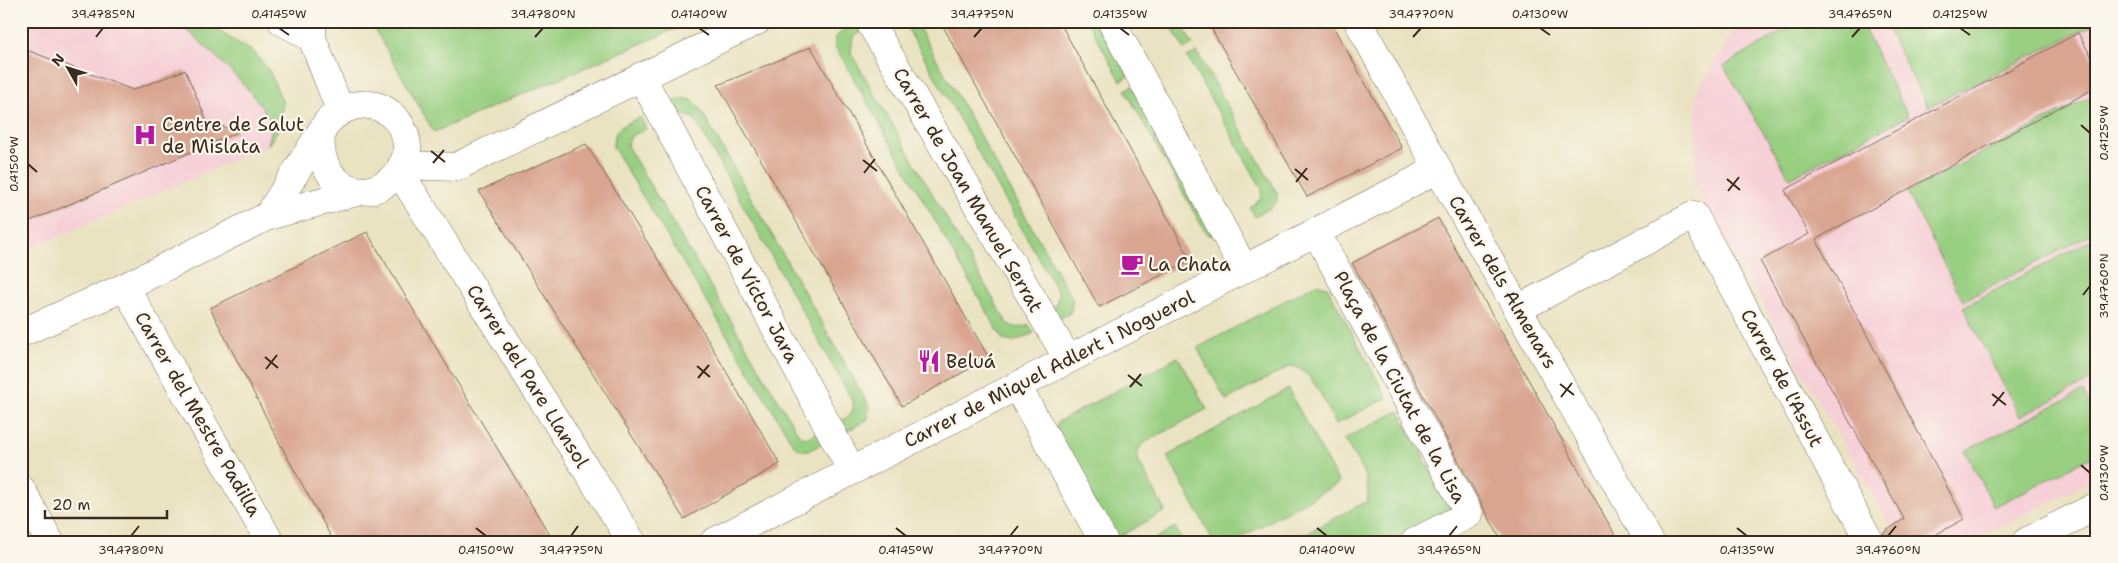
<svg xmlns="http://www.w3.org/2000/svg" width="2118" height="563" font-family="'Shantell Sans',sans-serif">
	<rect width="100%" height="100%" fill="#fbf7ec"/>
	<filter id="ink" filterUnits="userSpaceOnUse"><feTurbulence type="fractalNoise" baseFrequency=".02" numOctaves="2"/><feDisplacementMap in="SourceGraphic" scale="10" xChannelSelector="R" yChannelSelector="G"/><feConvolveMatrix kernelMatrix="1 2 1 2 8 2 1 2 1" color-interpolation-filters="sRGB"/></filter>
	<filter id="wash" filterUnits="userSpaceOnUse"><feTurbulence type="fractalNoise" baseFrequency=".0096" numOctaves="4" result="noise"/><feDisplacementMap in="SourceGraphic" scale="20" xChannelSelector="R" yChannelSelector="G"/><feGaussianBlur stdDeviation="1.12" result="paint"/><feColorMatrix in="noise" values="0 0 0 0 0 0 0 0 0 0 0 0 0 0 0 0 0 1.4 0 .05"/><feComposite in="paint" operator="in"/></filter>
	<g filter="url(#wash)">
		<rect width="100%" height="100%" fill="#eae3c2"/>
		<!-- built -->
		<path fill="#f6cfd7" d="M21,21H176L204,44L250,93L266,113L271,126L268,145L21,253Z
			M1740,21H1883L1928,107L2088,27L2097,25V478L1969,542H1900L1694,185L1697,91Z"/>
		<!-- green -->
		<path fill="#98cf81" stroke="#6a7c50" d="M176,21H202L255,53L270,72L283,103L279,128L268,145C269,139 272,131 271,126C267,100 198,39 176,21Z
			M370,21H694L434,132Z
			M899,21H915L1073,300L1070,313L1050,324L1059,294L905,24Z
			M1087,21H1098L1128,76L1121,81Z
			M1168,21H1180L1193,45L1184,49Z
			M1800,21H1860L1908,116L1790,178L1724,66Z
			M1883,21H2097V23L1928,107Z
			M857,23L862,32L853,37L851,53L1007,323C1015,329 1020,328 1029,325L1034,333L1013,342L1003,340L835,46C833,33 847,29 857,23Z
			M1197,52L1277,193V201L1272,207L1255,217L1250,208L1261,198L1262,189L1187,57Z
			M1132,86L1222,223L1232,217L1237,226L1215,236L1209,235L1203,228L1125,90Z
			M2097,93V231L1963,301L1907,192Z
			M682,98L692,100L700,108L869,406L868,419L846,432L841,421C850,415 856,412 852,400L694,118L680,114L667,120L661,108Z
			M641,117L646,129L631,136L627,146L799,435L806,438L822,430L828,440C815,447 805,457 793,444L613,147C613,127 625,124 641,117Z
			M2097,237V377L2020,417L1963,307Z
			M1316,284L1327,287L1387,398L1336,424C1325,405 1314,370 1291,366L1226,400L1197,348Z
			M1178,357L1207,409L1144,443L1138,450V460L1165,511L1115,539L1055,431L1058,422Z
			M1288,389L1339,483L1232,542H1214L1167,456Z
			M2083,391L2097,418V454L1994,507L1965,451Z
			M1399,411L1453,514L1396,542H1302L1299,537L1367,501C1372,478 1355,458 1344,439Z
			M1175,527L1183,542H1150Z"/>
		<g id="blocks">
			<!-- building -->
			<path fill="#d9a591" d="M940,21H1059L1191,260L1099,307Z
				M1207,21H1330L1402,148L1307,197Z
				M2078,33L2097,67V87L1816,239L1964,519L1922,542H1886L1883,533L1904,519L1760,261L1809,234L1785,190Z
				M811,47L989,358L902,406L718,85Z
				M21,48L133,90L185,70L207,121L238,132L21,225Z
				M586,144L702,330L780,464L684,519L479,191Z
				M1438,218L1619,542H1502L1352,263Z
				M367,232L440,354L554,542H334L280,444L210,308Z"/>
		</g>
	</g>
	<g filter="url(#ink)">
		<use href="#blocks" fill-opacity="0" stroke="#786b57" stroke-width="1"/>
		<g fill="none" stroke-linecap="round" stroke-linejoin="round">
			<defs>
				<path id="street" d="M282,21L312,38
					M312,21V38L340,110
					M869,21L1068,359
					M1111,21L1244,269
					M1358,21L1438,169L1650,542
					M641,76L852,471
					M402,165L456,167L757,21
					M399,171L632,542
					M268,216L328,121C376,76 427,134 399,171C368,211 316,186 321,135
					M1316,232L1469,514L1415,542
					M125,287L270,542
					M1518,309L1694,215L1870,542
					M21,333L125,287L268,216L360,191
					M1017,386L1104,542
					M21,489L50,542
					M714,542L1438,169
					M2026,542L2097,506"/>
			</defs>
			<!-- street casing -->
			<use href="#street" stroke="#786b57" stroke-width="29"/>
			<!-- street -->
			<use href="#street" stroke="#fff" stroke-width="28"/>
		</g>
	</g>
	<!-- ticks -->
	<path fill="none" stroke="#3b2a1e" stroke-width="2" d="M279,28L289,35M699,28L709,35M1120,28L1129,35M1540,28L1550,35M1960,28L1970,35M96,37L103,28M535,37L543,28M974,37L982,28M1413,37L1421,28M1852,37L1860,28M2081,125L2090,133M431,151L445,162M863,160L877,171M433,163L444,150M28,164L37,172M1295,169L1308,180M864,173L875,159M1727,179L1740,190M1296,182L1307,168M1728,191L1739,177M2083,295L2090,286M265,357L278,368M697,366L710,377M266,369L277,355M1128,375L1142,386M698,378L709,365M1560,384L1574,395M1130,387L1141,374M1992,394L2006,405M1561,397L1572,383M1993,406L2004,392M2081,465L2090,473M476,528L486,536M896,528L906,536M1317,528L1327,536M1737,528L1747,536M131,536L139,526M571,536L578,526M1010,536L1018,526M1449,536L1457,526M1888,536L1896,526"/>
	<!-- icons -->
	<defs>
		<symbol id="hospital-bare" viewBox="-9 -9 18 18"><path d="M-5-5h3v3.5h4V-5h3V5h-3V1.5h-4V5h-3Z" fill="#b5179e" stroke="#fbf7ec" stroke-width="2.5" paint-order="stroke"/></symbol>
		<symbol id="cafe-bare" viewBox="-9 -9 18 18"><path d="M-5.5-4.5H6V0H3Q3 3.5 0 3.5H-2.5Q-5.5 3.5-5.5 0ZM3-3.2v2h1.7v-2ZM-6 4.5H4V6H-6Z" fill="#b5179e" stroke="#fbf7ec" stroke-width="2.5" paint-order="stroke"/></symbol>
		<symbol id="restaurant-bare" viewBox="-9 -9 18 18"><path d="M-5-6h1v4h1v-4h1v4h1v-4h1v5L-1.5 .5V6h-2V.5L-5-1ZM5-6V6H3V1.5H1.5Q1.5-4 5-6Z" fill="#b5179e" stroke="#fbf7ec" stroke-width="2.5" paint-order="stroke"/></symbol>
	</defs>
	<g fill-rule="evenodd">
		<use href="#hospital-bare" x="129" y="119" width="32" height="32"/>
		<use href="#cafe-bare" x="1116" y="248" width="32" height="32"/>
		<use href="#restaurant-bare" x="913" y="345" width="32" height="32"/>
	</g>
	<g text-anchor="middle" dominant-baseline="central" stroke-width="4.5" stroke-linejoin="round" paint-order="stroke">
		<!-- poi labels -->
		<g font-size="19" fill="#3b2a1e" stroke="#fbf7ec" text-anchor="start">
			<text x="162" y="124">Centre de Salut<tspan x="162" dy="22">de Mislata</tspan></text>
			<text x="1148" y="264">La Chata</text>
			<text x="946" y="361">Beluá</text>
		</g>
		<!-- street labels -->
		<g font-size="19" fill="#3b2a1e" stroke="#fbf7ec">
			<text transform="translate(968 190) rotate(60)">Carrer de Joan Manuel Serrat</text>
			<text transform="translate(747 274) rotate(62)">Carrer de Víctor Jara</text>
			<text transform="translate(1503 282) rotate(60)">Carrer dels Almenars</text>
			<text transform="translate(1049 369) rotate(-27)">Carrer de Miquel Adlert i Noguerol</text>
			<text transform="translate(528 376) rotate(58)">Carrer del Pare Llansol</text>
			<text transform="translate(1782 378) rotate(62)">Carrer de l'Assut</text>
			<text transform="translate(1400 387) rotate(62)">Plaça de la Ciutat de la Lisa</text>
			<text transform="translate(198 414) rotate(60)">Carrer del Mestre Padilla</text>
		</g>
	</g>
	<!-- margin -->
	<rect width="2118" height="563" fill="none" stroke="#fbf7ec" stroke-width="55"/>
	<!-- north arrow -->
	<g transform="translate(68 68) rotate(309)" stroke="#fbf7ec" stroke-width="4" paint-order="stroke">
	<path d="M0-4L9 19L0 12L-9 19Z" fill="#3b2a1e"/>
	<text y="-8" font-size="14" font-weight="bold" text-anchor="middle" fill="#3b2a1e">N</text>
	</g>
	<!-- scale -->
	<path d="M45 510v8h122v-8" fill="none" stroke="#3b2a1e" stroke-width="2.5"/>
	<text x="52" y="510" font-size="15" fill="#3b2a1e" stroke="#fbf7ec" stroke-width="4" paint-order="stroke">20 m</text>
	<rect x="28" y="28" width="2062" height="508" fill="none" stroke="#3b2a1e" stroke-width="2"/>
	<g font-size="12" text-anchor="middle" fill="#3b2a1e">
		<text x="103" y="18">39.4785°N</text>
		<text x="279" y="18">0.4145°W</text>
		<text x="543" y="18">39.4780°N</text>
		<text x="699" y="18">0.4140°W</text>
		<text x="982" y="18">39.4775°N</text>
		<text x="1120" y="18">0.4135°W</text>
		<text x="1421" y="18">39.4770°N</text>
		<text x="1540" y="18">0.4130°W</text>
		<text x="1860" y="18">39.4765°N</text>
		<text x="1960" y="18">0.4125°W</text>
		<text transform="translate(2104 133) rotate(-90)" y="4">0.4125°W</text>
		<text transform="translate(14 164) rotate(-90)" y="4">0.4150°W</text>
		<text transform="translate(2104 286) rotate(-90)" y="4">39.4760°N</text>
		<text transform="translate(2104 473) rotate(-90)" y="4">0.4130°W</text>
		<text x="131" y="554">39.4780°N</text>
		<text x="486" y="554">0.4150°W</text>
		<text x="571" y="554">39.4775°N</text>
		<text x="906" y="554">0.4145°W</text>
		<text x="1010" y="554">39.4770°N</text>
		<text x="1327" y="554">0.4140°W</text>
		<text x="1449" y="554">39.4765°N</text>
		<text x="1747" y="554">0.4135°W</text>
		<text x="1888" y="554">39.4760°N</text>
	</g>
</svg>
